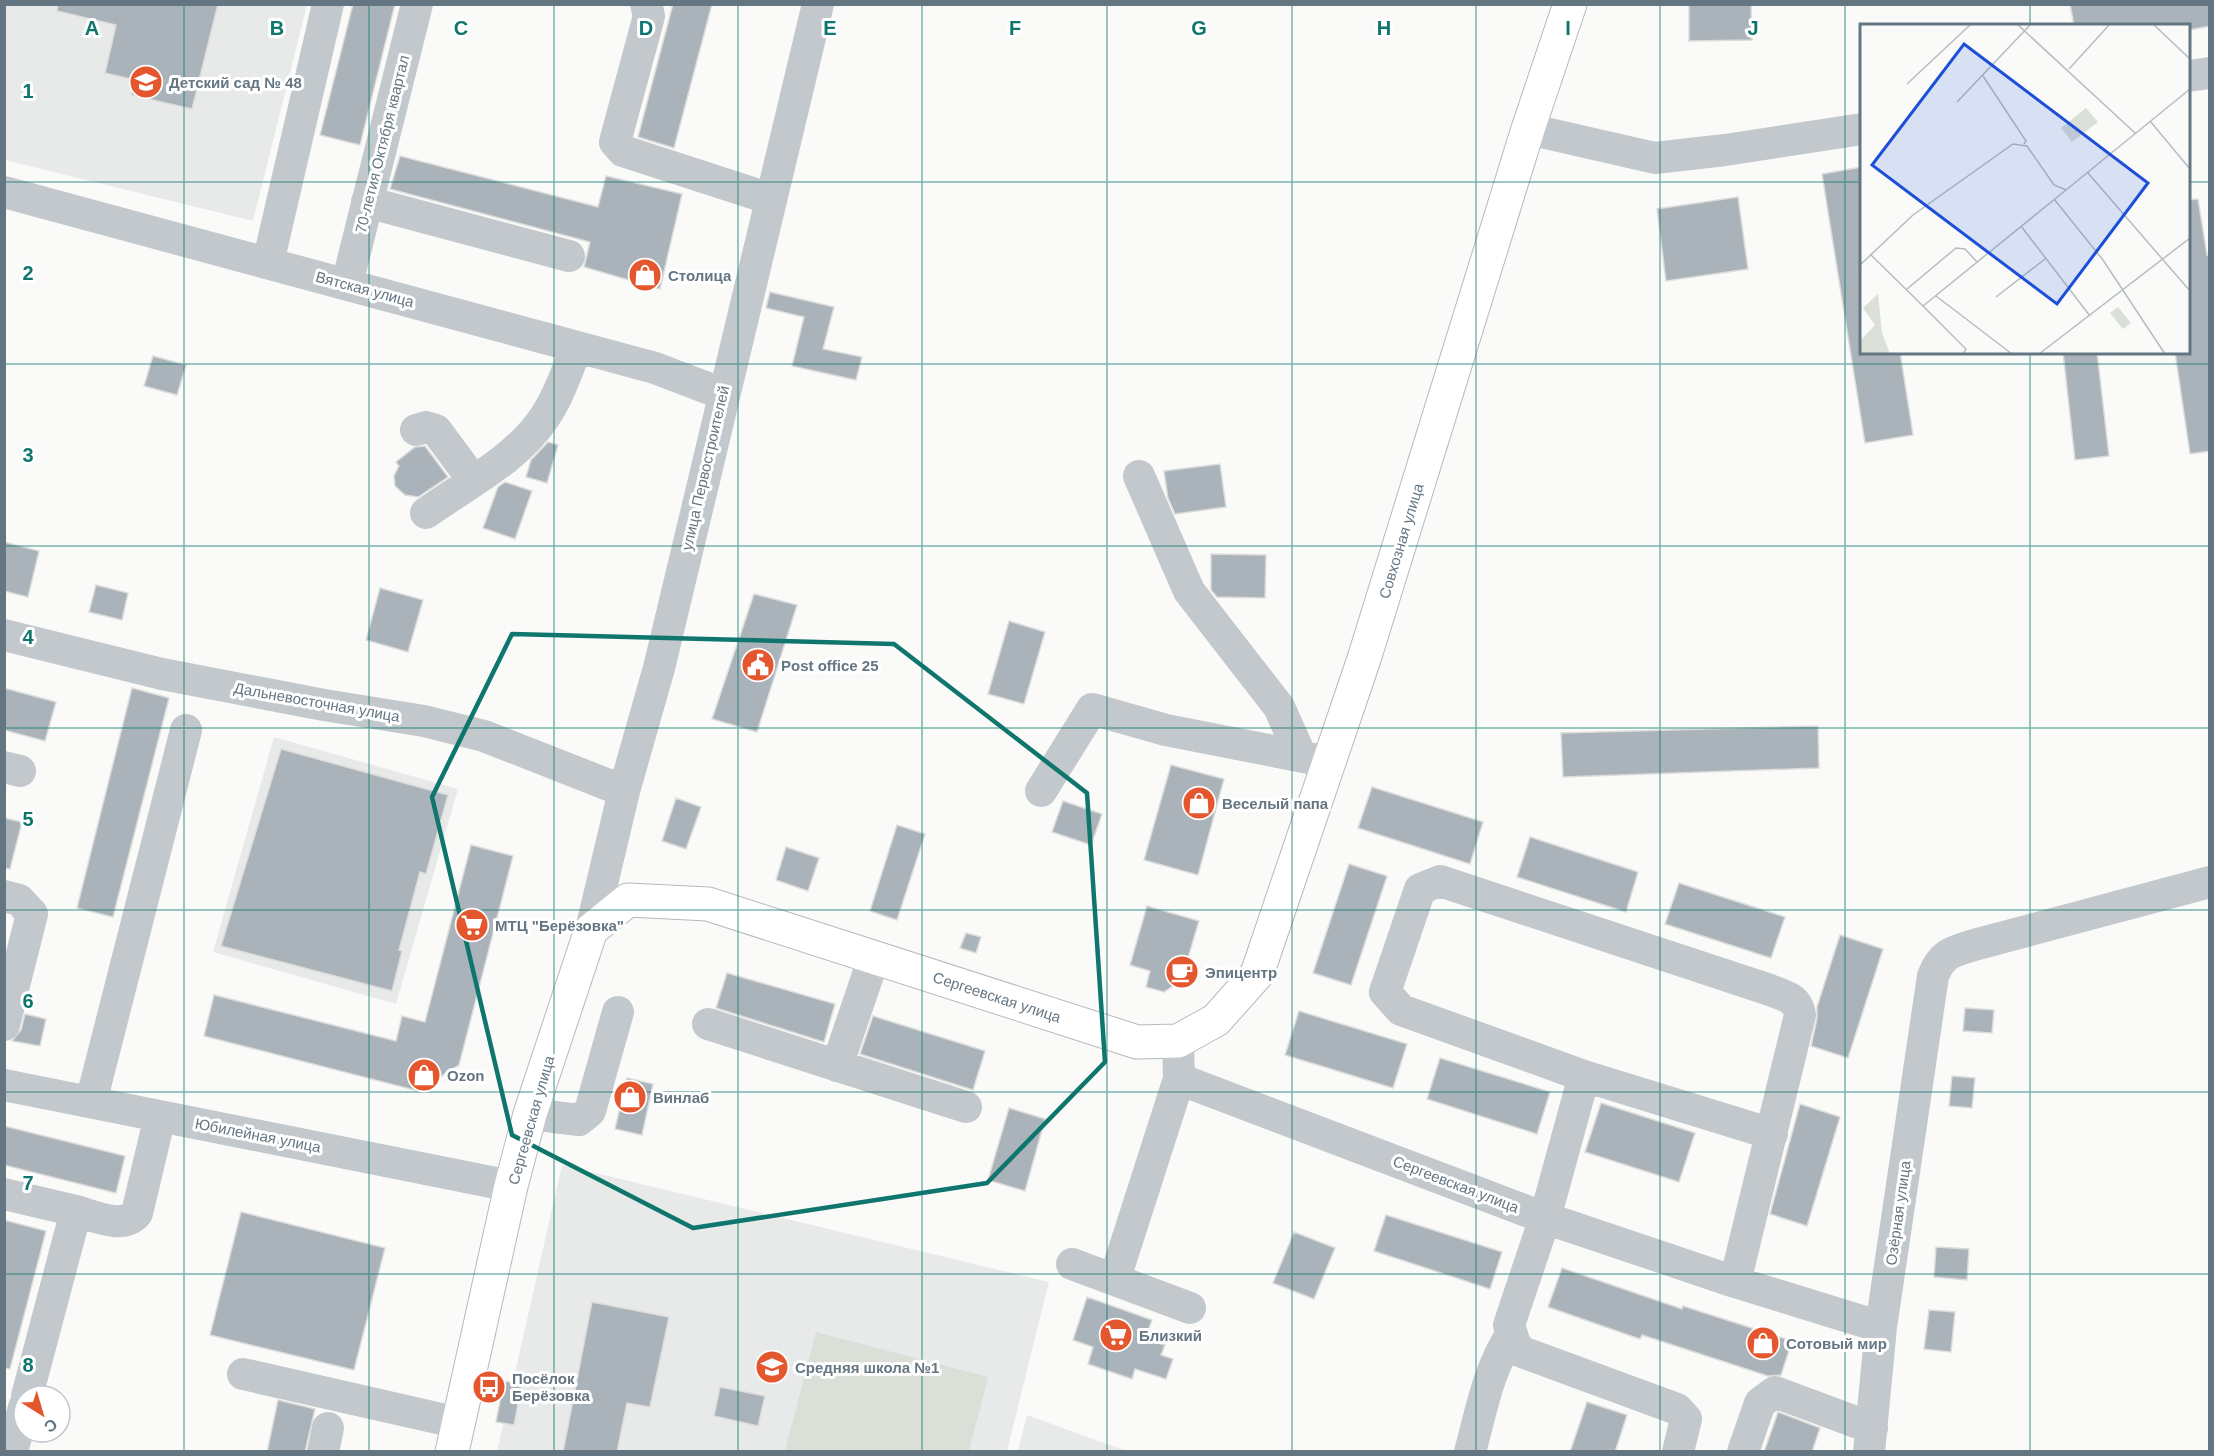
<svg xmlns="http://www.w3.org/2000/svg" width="2214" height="1456" font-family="Helvetica,sans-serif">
	<rect width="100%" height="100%" fill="#fafaf8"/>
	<!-- built -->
	<path fill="#e8e9e9" d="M5,5H307L253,221L5,160Z
		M274,737L458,789L396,1004L213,952Z
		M562,1165L1049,1282L1007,1451L497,1452Z
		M1027,1415L1126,1451H1018Z"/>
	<!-- green -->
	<path fill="#dadfd7" d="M816,1332L988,1377L969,1451H785Z"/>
	<!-- building -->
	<path fill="#aab3b9" stroke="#dcdcda" stroke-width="1.5" d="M58,4H218L192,109L131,95L135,80L105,73L116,25L57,11Z
		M353,4H395L360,145L320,135Z
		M673,4H712L674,148L638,137Z
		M1689,4H1751L1752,40L1689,41Z
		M2070,4H2210V26L2188,30V26H2074Z
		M400,156L598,207L606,176L682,194L660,289L584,267L590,242L390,189Z
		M1862,167V352H1900L1913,435L1865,443L1822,174Z
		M1738,197L1748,269L1666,281L1657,209Z
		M2198,199L2207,255L2210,254V451L2190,454L2175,352H2188V200Z
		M770,292L834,307L823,349L862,357L856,380L792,366L804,317L766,308Z
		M2063,352H2097L2109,456L2075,460Z
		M153,356L186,365L177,395L144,386Z
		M548,442L558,445L547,483L526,477L531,460Z
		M425,446L448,477L418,497L405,495L395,486L394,476L399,466L396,462L415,447Z
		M1220,464L1226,507L1175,514L1168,498L1164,471Z
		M505,482L532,491L515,539L483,528L498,487Z
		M4,542L39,551L28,597L4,591Z
		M1211,554L1266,555L1265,598L1217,597L1211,590Z
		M96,585L128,593L122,620L89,612Z
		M380,588L423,600L408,652L366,640Z
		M754,594L797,605L757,732L712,719Z
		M1009,621L1045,632L1024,704L988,694Z
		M4,688L56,702L45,741L4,730Z
		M132,688L169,698L113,917L77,908Z
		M1818,726L1819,768L1563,777L1561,733Z
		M281,749L448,795L426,874L420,872L399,950L402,951L392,991L221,946Z
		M1171,765L1224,779L1198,875L1144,860Z
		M1372,787L1483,822L1470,864L1358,828Z
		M676,798L701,807L686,849L662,841Z
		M1063,801L1102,814L1091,845L1052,832Z
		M4,818L22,822L10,869L4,868Z
		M897,825L925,834L897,920L870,911Z
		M1530,837L1638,872L1626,912L1517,877Z
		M471,845L513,856L459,1065L418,1091L204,1036L214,995L396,1041L402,1016L425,1022Z
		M786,847L819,858L808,891L776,880Z
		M1349,864L1387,876L1351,985L1313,973Z
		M1679,883L1785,917L1771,958L1665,924Z
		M1147,906L1199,921L1181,981L1164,992L1146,987L1150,971L1130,965Z
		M966,933L981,937L976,953L960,948Z
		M1840,935L1883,949L1848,1058L1811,1046L1817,1019V1007Z
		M727,973L835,1004L824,1042L716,1008Z
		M1965,1008L1994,1010L1992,1033L1963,1031Z
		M1299,1011L1407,1044L1393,1088L1285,1055Z
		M25,1014L46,1019L40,1046L12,1041L21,1030Z
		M873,1016L985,1051L973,1090L860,1054Z
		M1440,1058L1550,1092L1537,1134L1427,1099Z
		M1952,1076L1975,1078L1972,1108L1949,1106Z
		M627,1078L653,1084L642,1135L615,1129Z
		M1601,1103L1695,1133L1679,1182L1585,1152Z
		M1800,1104L1840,1117L1807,1226L1770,1214Z
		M1009,1108L1045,1119L1025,1191L988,1180Z
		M4,1126L125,1156L116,1193L4,1165Z
		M241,1212L385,1248L354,1370L210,1335Z
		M1386,1215L1502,1252L1490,1289L1374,1251Z
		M4,1220L46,1231L10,1369L4,1368Z
		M1294,1232L1335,1248L1314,1299L1273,1283Z
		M1936,1247L1969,1249L1967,1280L1934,1277Z
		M1562,1268L1682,1309L1683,1306L1792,1341L1781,1375L1768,1376L1642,1335L1640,1339L1548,1307Z
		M1087,1297L1152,1320L1145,1339L1165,1345L1161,1355L1173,1359L1166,1379L1135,1369L1132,1379L1088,1364L1093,1347L1073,1340Z
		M592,1302L669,1317L650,1407L627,1403L617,1452H563Z
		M1929,1310L1955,1312L1951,1352L1924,1349Z
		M504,1381L522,1384L514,1425L496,1422Z
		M720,1387L765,1396L758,1426L714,1416Z
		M278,1400L315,1409L305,1452H267Z
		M1587,1402L1627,1415L1615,1452H1570Z
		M1778,1412L1820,1428L1812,1452H1764Z"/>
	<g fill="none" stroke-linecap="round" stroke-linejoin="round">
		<defs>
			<path id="major" d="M452,1452L511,1186L530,1114L591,930L628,900L708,904L1137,1042L1178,1041L1216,1020L1257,974L1364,659L1528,129L1570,4"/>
		</defs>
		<!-- major casing -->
		<use href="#major" stroke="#b5babe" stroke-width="35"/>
		<!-- minor -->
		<path stroke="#c3c8cc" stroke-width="32" d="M646,4L649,16L615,142L623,151L771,199
			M2188,76L2210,73
			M1528,129L1655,158L1725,150L1862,129
			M4,192L655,368L723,394
			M367,202L569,256
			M268,263L328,4
			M347,284L417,4
			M416,430L426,427L436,430L473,480
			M1139,476L1189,591L1279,707L1301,756
			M426,513C465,485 517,459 544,418C559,397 567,370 577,347
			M4,635L162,674L324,705L424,721L484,736L624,791
			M4,767L20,771
			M1041,791L1092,709L1166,730L1329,762
			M4,896L19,900L32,914L4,1025
			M591,930L624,791L659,668L818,4
			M708,1024L966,1107
			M1178,1041L1179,1079L1545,1218L1735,1282L1881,1327
			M837,1066L874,957
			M1584,1076L1772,1134
			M4,1085L511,1186
			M91,1102L186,730
			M530,1114L579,1120L590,1111L618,1012
			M4,1194L76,1211L27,1396
			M76,1211C94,1216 123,1230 137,1213L160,1116
			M1072,1264L1190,1308
			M1115,1278L1179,1079
			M243,1374L459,1423
			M12,1452L24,1407
			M323,1452L328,1428
			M1470,1452C1481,1412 1488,1370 1511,1335
			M1678,1452L1686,1419L1677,1409L1522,1352L1515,1344L1509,1325L1545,1218L1584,1076L1401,1010L1385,992L1420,889L1440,881L1770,990C1785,996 1798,998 1800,1015L1735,1282
			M1743,1452L1760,1403L1775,1392L1872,1428
			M1869,1452L1881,1327L1933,976C1942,953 1952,952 1974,945L2210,882"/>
		<!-- major -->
		<use href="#major" stroke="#fff" stroke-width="33"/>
	</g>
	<!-- marked area -->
	<path fill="none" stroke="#0f766e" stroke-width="4.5" stroke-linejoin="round" d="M512,634L894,644L1087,793L1105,1062L987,1183L693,1228L512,1135L432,797Z"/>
	<!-- grid -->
	<path fill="none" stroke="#0f766e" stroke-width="1.5" stroke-opacity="0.55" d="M184,4V1452M369,4V1452M554,4V1452M738,4V1452M922,4V1452M1107,4V1452M1292,4V1452M1476,4V1452M1660,4V1452M1845,4V1452M2030,4V26M4,182H1862M2188,182H2210M2030,352V1452M4,364H2210M4,546H2210M4,728H2210M4,910H2210M4,1092H2210M4,1274H2210"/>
	<!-- icons -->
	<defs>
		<symbol id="school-disc" viewBox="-11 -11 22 22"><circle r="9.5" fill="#e4572e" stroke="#fff"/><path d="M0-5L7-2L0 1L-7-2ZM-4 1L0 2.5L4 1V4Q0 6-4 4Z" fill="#fff"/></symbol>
		<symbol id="shop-disc" viewBox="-11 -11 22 22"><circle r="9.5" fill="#e4572e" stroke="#fff"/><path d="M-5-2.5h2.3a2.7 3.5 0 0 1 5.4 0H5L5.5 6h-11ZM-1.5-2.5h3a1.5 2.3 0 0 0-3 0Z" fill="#fff"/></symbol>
		<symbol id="civic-disc" viewBox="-11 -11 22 22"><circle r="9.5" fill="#e4572e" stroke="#fff"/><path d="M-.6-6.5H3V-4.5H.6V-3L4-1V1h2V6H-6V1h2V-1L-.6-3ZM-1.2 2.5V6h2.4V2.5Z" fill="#fff"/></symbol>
		<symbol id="supermarket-disc" viewBox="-11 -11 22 22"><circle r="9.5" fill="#e4572e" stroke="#fff"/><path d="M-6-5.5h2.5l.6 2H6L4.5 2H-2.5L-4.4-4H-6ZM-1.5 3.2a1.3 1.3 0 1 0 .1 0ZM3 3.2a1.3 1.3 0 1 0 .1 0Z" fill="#fff"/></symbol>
		<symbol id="cafe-disc" viewBox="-11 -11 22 22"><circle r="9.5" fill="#e4572e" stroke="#fff"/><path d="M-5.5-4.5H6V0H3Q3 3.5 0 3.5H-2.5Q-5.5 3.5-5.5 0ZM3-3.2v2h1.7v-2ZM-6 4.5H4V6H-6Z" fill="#fff"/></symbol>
		<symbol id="bus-disc" viewBox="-11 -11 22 22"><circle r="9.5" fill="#e4572e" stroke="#fff"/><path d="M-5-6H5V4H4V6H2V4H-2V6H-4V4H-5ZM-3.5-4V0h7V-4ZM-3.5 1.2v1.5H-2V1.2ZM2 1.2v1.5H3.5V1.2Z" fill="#fff"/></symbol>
	</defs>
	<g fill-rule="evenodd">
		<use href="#school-disc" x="127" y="63" width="38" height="38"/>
		<use href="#shop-disc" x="626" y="256" width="38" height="38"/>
		<use href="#civic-disc" x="739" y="646" width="38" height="38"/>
		<use href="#shop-disc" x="1180" y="784" width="38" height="38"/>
		<use href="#supermarket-disc" x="453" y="906" width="38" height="38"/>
		<use href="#cafe-disc" x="1163" y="953" width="38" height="38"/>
		<use href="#shop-disc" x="405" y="1056" width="38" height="38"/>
		<use href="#shop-disc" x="611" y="1078" width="38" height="38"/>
		<use href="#supermarket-disc" x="1097" y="1316" width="38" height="38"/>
		<use href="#shop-disc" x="1744" y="1324" width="38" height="38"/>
		<use href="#school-disc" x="753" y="1348" width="38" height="38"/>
		<use href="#bus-disc" x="470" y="1368" width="38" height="38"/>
	</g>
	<g text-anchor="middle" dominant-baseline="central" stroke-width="6" stroke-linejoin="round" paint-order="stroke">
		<!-- poi labels -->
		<g font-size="15" font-weight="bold" fill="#657683" stroke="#fff" text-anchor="start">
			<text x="169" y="82">Детский сад № 48</text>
			<text x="668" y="275">Столица</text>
			<text x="781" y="665">Post office 25</text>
			<text x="1222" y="803">Веселый папа</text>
			<text x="495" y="925">МТЦ "Берёзовка"</text>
			<text x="1205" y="972">Эпицентр</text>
			<text x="447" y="1075">Ozon</text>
			<text x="653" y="1097">Винлаб</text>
			<text x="1139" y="1335">Близкий</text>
			<text x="1786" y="1343">Сотовый мир</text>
			<text x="795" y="1367">Средняя школа №1</text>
			<text x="512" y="1378">Посёлок<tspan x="512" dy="17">Берёзовка</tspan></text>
		</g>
		<!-- street labels -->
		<g font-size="15" fill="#657683" stroke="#fff">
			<text transform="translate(382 144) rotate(-76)">70-летия Октября квартал</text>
			<text transform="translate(365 289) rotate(15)">Вятская улица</text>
			<text transform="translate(705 468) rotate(-77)">улица Первостроителей</text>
			<text transform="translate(1401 541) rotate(-73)">Совхозная улица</text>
			<text transform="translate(317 702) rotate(10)">Дальневосточная улица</text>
			<text transform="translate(997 997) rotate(18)">Сергеевская улица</text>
			<text transform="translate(531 1120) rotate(-74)">Сергеевская улица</text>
			<text transform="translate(258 1135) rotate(11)">Юбилейная улица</text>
			<text transform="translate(1456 1184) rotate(21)">Сергеевская улица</text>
			<text transform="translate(1898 1213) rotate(-82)">Озёрная улица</text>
		</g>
	</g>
	<!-- overview -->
	<g transform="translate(1860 24)">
		<rect width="330" height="330" fill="#fafaf8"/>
		<path d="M226,84L238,98L212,118L201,104ZM18,270L22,309L30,330H0V317L15,301L3,284ZM258,283L271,299L263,305L250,289Z" fill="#dadfd7"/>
		<path fill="none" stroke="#b5bdc2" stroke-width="1.5" d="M157,0L275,109M293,0L330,35M209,45L250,0M123,52L166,117L164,120M47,60L111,0M97,78L171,0M290,97L330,145M228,149L330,267M194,175L243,236L305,330M161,202L230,292M10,230L63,282M0,241L53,191L153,120L167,122L194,161L206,166L330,65M47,265L96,224L105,225L117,238M76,272L152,330M136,273L185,235M103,330L106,325L63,282L206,166M179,330L330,214"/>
		<path fill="#1d4ed8" fill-opacity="0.15" stroke="#1d4ed8" stroke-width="3" d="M104,20L288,159L197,280L12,141Z"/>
		<rect width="330" height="330" fill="none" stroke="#657683" stroke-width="3"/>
	</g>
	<g font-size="20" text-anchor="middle" font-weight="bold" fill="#0f766e" stroke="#fff" stroke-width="6" stroke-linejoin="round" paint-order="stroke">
		<text x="92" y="35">A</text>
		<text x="277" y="35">B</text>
		<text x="461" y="35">C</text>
		<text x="646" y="35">D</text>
		<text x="830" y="35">E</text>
		<text x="1015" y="35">F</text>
		<text x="1199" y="35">G</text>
		<text x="1384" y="35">H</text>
		<text x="1568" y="35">I</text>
		<text x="1753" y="35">J</text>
		<text x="28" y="98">1</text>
		<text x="28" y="280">2</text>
		<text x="28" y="462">3</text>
		<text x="28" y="644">4</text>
		<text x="28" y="826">5</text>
		<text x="28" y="1008">6</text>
		<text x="28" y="1190">7</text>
		<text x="28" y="1372">8</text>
	</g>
	<!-- border -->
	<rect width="2214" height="1456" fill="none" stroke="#657683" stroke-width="12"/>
	<!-- north arrow -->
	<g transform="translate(42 1414) rotate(143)"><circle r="28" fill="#ffffff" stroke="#c1c8cd" stroke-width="1.5"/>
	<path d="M0-4.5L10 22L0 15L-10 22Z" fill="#e4572e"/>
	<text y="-9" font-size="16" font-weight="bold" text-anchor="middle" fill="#657683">С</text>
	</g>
</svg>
